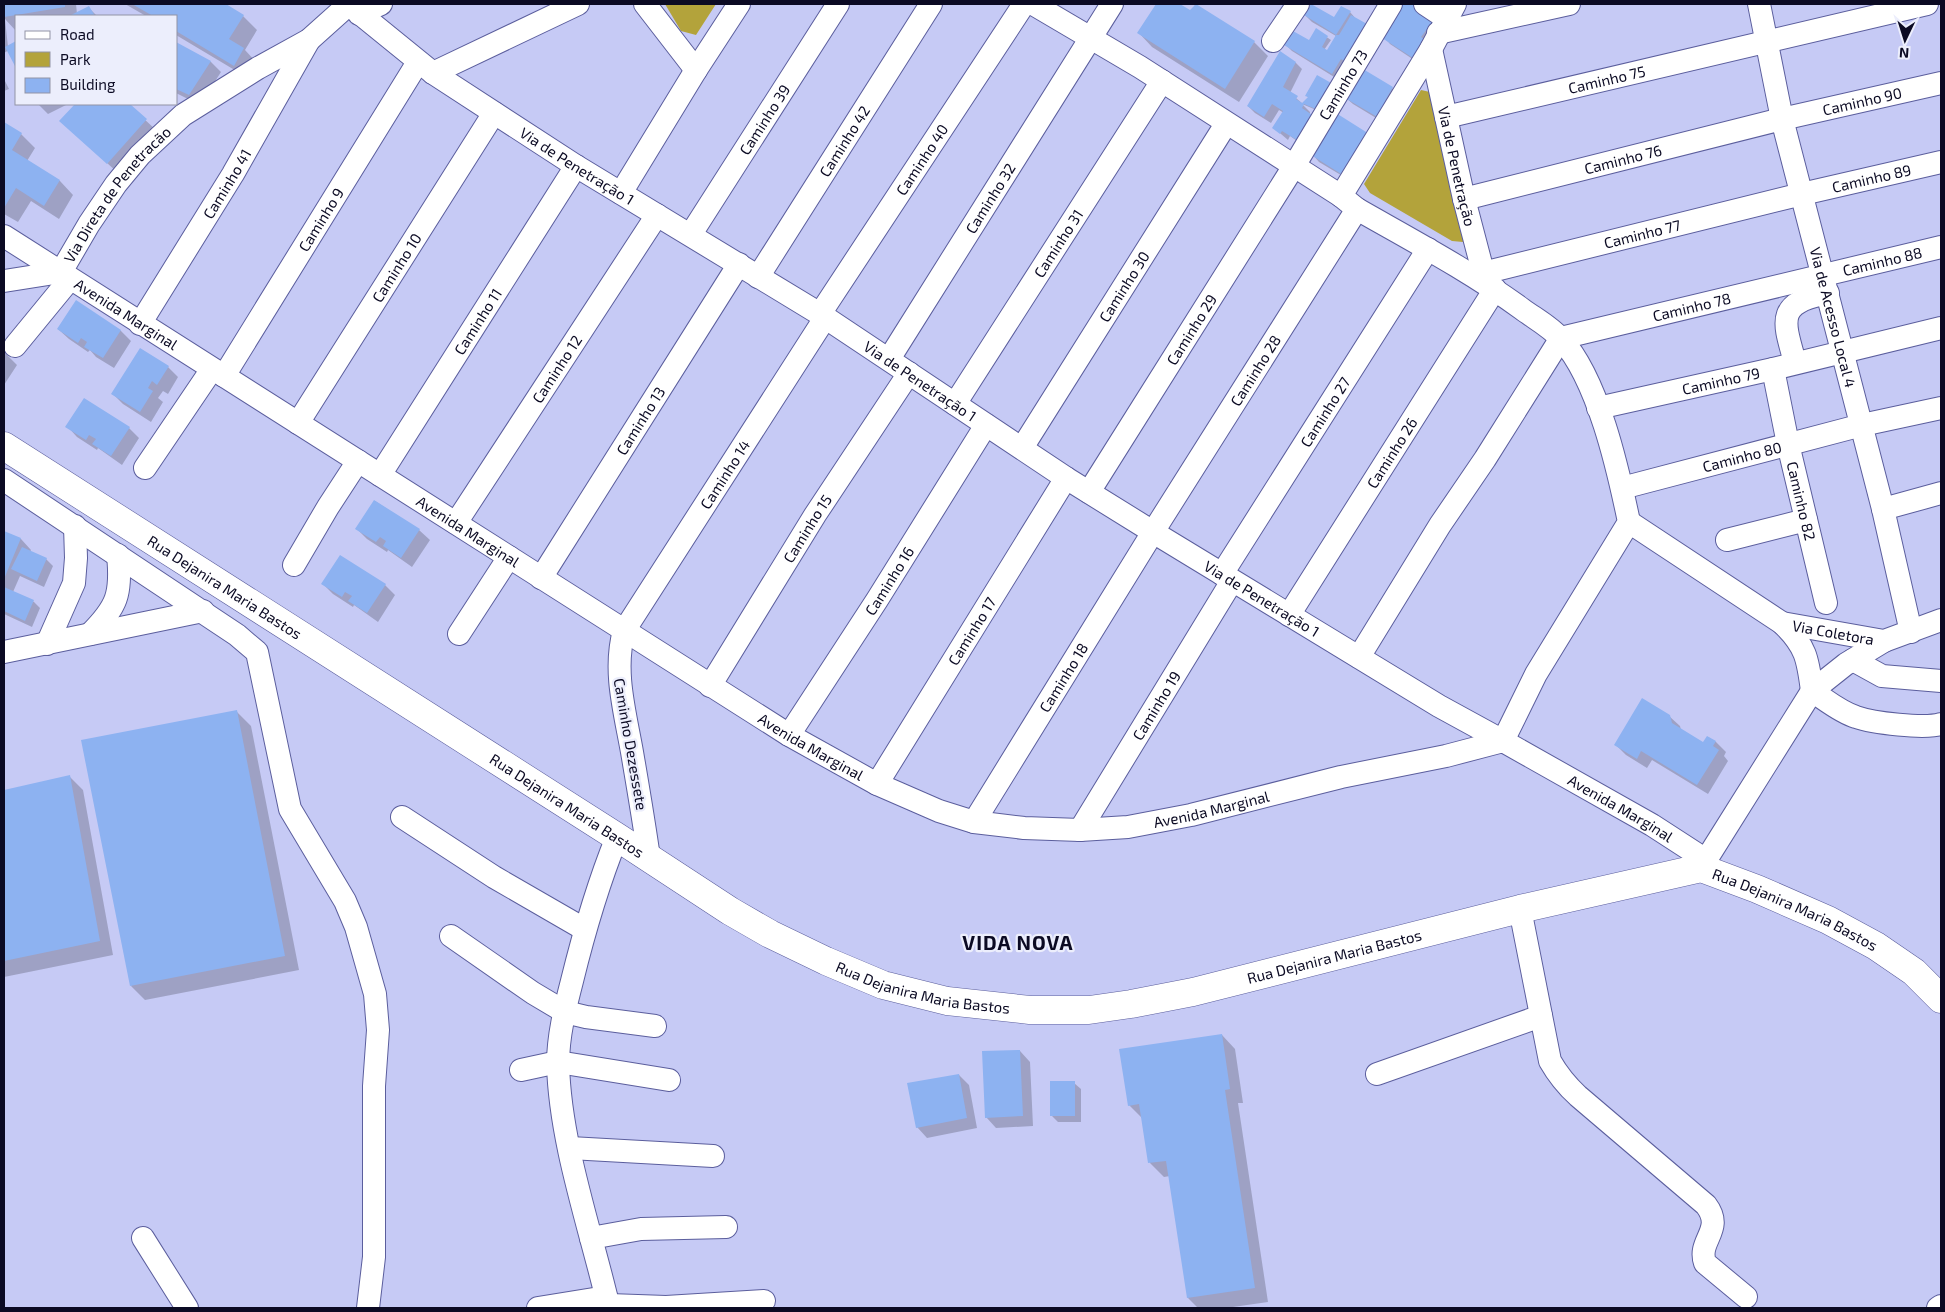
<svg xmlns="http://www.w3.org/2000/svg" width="1945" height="1312" font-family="'Exo 2',sans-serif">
	<rect width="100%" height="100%" fill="#c6caf5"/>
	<!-- green -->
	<path fill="#b3a33b" d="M665,4H716L696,35L681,31Z
		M1421,90L1430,92L1466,235L1463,242L1452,241L1370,193L1364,184Z"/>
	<!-- shadow -->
	<path fill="#0003" d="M4,4H76L77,14L89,8L97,16H16V31L5,19L8,47L16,43V65L9,50L4,53Z
		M125,4H223L243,16L257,30L245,50L257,63L248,78L176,35V16H146Z
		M1157,4H1178L1191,12L1195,5L1254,42L1268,56L1239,102L1152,47L1139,33Z
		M1397,4H1413L1423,10L1439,28L1420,64L1390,44L1384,37Z
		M1350,12L1356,19L1339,80L1292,51L1286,45H1315L1316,30L1331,40L1324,50L1327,52L1336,36L1312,22L1305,15L1335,19Z
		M176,43L211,62L221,72L200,105L176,93Z
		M1280,53L1296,63L1302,69L1290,93L1303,104L1309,98L1306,95L1317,77L1321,112L1302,104L1310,112L1307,148L1290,136L1288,140L1274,128L1284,113L1279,110L1271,123L1255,113L1248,106Z
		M4,79L9,89L4,91Z
		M1392,88L1399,95L1386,124L1353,104L1346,98Z
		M38,104H68L48,114Z
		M76,104H128L156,130L118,173L61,121Z
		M4,123L21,134L35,148L27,161L60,181L73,195L59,219L31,201L18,222L4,214Z
		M1329,131L1356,184L1319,162L1313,155Z
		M76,302L121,331L131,341L114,368L96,357L90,350L88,352L69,339L58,329Z
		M4,352L17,365L4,385Z
		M168,367L178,377L168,394L163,391L158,398L163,402L151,422L123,404L113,394Z
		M67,426L129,428L139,438L122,465L98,448L97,450L77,437Z
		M375,501L419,530L430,540L412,567L388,550L387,552L367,539L357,529Z
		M4,532L21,539L31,550L30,552L46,559L53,566L44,587L20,576L13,592L34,602L40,608L32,627L4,614Z
		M323,584L385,585L395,595L378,622L354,605L353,607L333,594Z
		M237,712L251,726L299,970L145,1000L131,986Z
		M1669,716L1680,726L1681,730L1703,744L1708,737L1716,742L1726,752L1724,756L1728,761L1708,794L1652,760L1647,768L1626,755L1615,744Z
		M69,776L83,790L113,955L4,977V791Z
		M1222,1035L1235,1049L1243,1103H1238L1268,1302L1226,1308H1198L1188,1298L1170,1176L1164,1177L1150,1163L1143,1119L1129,1105Z
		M1020,1051L1030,1062L1033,1126L996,1128L986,1117Z
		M959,1075L969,1085L977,1128L927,1138L917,1127Z
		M1074,1083L1081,1089V1122H1058L1052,1116Z"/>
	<!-- building -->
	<path fill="#8db2f1" d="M4,4H65V7L4,17Z
		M132,4H226L244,15L229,39L244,48L234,66L176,31V16H153Z
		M1156,4H1180L1190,10L1196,4L1255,41L1225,89L1137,33Z
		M1311,4L1334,17L1341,6L1351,11L1336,35L1304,15Z
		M1396,4H1416L1433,21L1421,37L1425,40L1413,58L1382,38Z
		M89,6L95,16H69Z
		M1351,15L1367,24L1344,61L1341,59L1332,74L1284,45L1293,31L1309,40L1316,28L1328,36L1322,47L1327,50L1336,35H1339Z
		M16,41V68L5,47Z
		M176,42L211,61L189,95L176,89Z
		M1280,51L1296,62L1283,87L1298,96L1296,99L1302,103L1308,97L1305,96L1317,75L1333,84L1318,110L1304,104L1302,108L1315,117L1300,142L1282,131L1280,134L1272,128L1283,111L1272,104L1264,117L1247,106Z
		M1363,69L1393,87L1385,101L1388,103L1379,118L1345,98Z
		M75,104H130L147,119L107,164L59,121Z
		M1336,113L1374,137L1349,179L1311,155Z
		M4,122L22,133L12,150L60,180L44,206L16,188L4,208Z
		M76,300L121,330L103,358L84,347L87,342L81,338L78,343L57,329Z
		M140,348L169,366L157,385L152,381L148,388L153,391L140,412L111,394Z
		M84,398L130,427L111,456L92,444L96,439L89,435L86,440L65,427Z
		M374,500L420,529L401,558L383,546L386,541L380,537L376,542L355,529Z
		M4,531L21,538L4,579Z
		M22,547L47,558L37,581L11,569Z
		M340,555L386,584L367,613L348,601L352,596L345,592L342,597L321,584Z
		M4,587L34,600L25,621L4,611Z
		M1642,698L1670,715L1672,723L1703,742L1707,736L1716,741L1713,746L1719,750L1697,785L1641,751L1637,759L1614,745Z
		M237,710L285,956L130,986L81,740Z
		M70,775L100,941L4,961V790Z
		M1222,1034L1230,1089L1225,1090L1255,1288L1187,1298L1166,1161L1148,1163L1139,1104L1128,1106L1119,1049Z
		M1020,1050L1023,1116L985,1118L982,1051Z
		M959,1074L967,1118L916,1128L907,1083Z
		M1050,1081H1075V1116H1050Z"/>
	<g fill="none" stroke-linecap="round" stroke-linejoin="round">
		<defs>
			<g id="street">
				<path id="s1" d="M348,4L433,73L576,166L820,314L1066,478L1153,532L1439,706L1503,741L1536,674L1629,522C1618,469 1598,379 1561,339C1551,327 1534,318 1522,309C1470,271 1413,241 1357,209L1341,196L1140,67L1033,4"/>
				<path d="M645,4L696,70"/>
				<path d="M1425,4L1446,18"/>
				<path id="s2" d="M1759,4L1782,119L1883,509L1911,632"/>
				<path d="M359,14L381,4"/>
				<path d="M1438,33L1569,4"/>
				<path d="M1273,41L1298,4"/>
				<path id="s3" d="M1431,49L1464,199L1486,283"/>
				<path d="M433,73L578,4"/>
				<path id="s4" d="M1446,117L1927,4"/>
				<path d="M621,193L696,70L739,4"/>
				<path d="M1341,196L1431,49L1455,4"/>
				<path id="s5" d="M1464,199L1782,119L1941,83"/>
				<path id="s6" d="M691,234L838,4"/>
				<path id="s7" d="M4,236L789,735L877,784L939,811L974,822L1024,828L1080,830L1128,827L1191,815L1341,777L1446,756L1503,741L1652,825L1706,860"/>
				<path id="s8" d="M1483,273L1802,194L1941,162"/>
				<path id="s9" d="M758,277L931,4"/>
				<path id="s10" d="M4,281L61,272L89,224L116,184L140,155L183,115L258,68L309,40L348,5"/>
				<path id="s11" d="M820,314L1024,4"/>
				<path id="s12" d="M140,324L233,174L309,40"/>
				<path d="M15,346L70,279"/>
				<path id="s13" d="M889,359L1112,4"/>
				<path d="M1795,362C1783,320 1776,303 1828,293"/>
				<path id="s14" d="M1773,369L1788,444L1826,603"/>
				<path id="s15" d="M224,376L418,62"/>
				<path id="s16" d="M955,404L1162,81"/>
				<path id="s17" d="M1598,408L1773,369L1941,328"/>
				<path id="s18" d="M298,423L494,113"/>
				<path id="s19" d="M1022,448L1226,124"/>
				<path d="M145,468L212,369"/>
				<path id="s20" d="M380,475L576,166"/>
				<path d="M4,480L237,635L257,652L290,809L345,901L356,927L375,994L378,1030L374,1086V1257L368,1308"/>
				<path id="s21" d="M1622,488L1862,425L1941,408"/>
				<path id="s22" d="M1089,492L1294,166L1391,4"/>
				<path d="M1883,509L1941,493"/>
				<path d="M1629,522L1782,623C1806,646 1808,659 1812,691"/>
				<path id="s23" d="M456,523L657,215"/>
				<path d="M1727,540L1806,520"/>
				<path d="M294,565L328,507L358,461"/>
				<path id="s24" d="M1222,574L1428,249"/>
				<path id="s25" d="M541,578L739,264"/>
				<path id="s26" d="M1289,615L1495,289"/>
				<path id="s27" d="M1782,623L1884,641L1941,620"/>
				<path d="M90,634C117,607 122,594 118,555"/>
				<path d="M459,634L509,557"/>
				<path d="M47,644L74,583L76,558L75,526"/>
				<path d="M4,652L203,611"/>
				<path id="s28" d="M1359,657L1440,525L1485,459L1561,338L1941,247"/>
				<path d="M1853,660L1882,676L1941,681"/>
				<path id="s29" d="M710,686L815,515L909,373"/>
				<path d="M1812,691C1826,700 1840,712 1856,717C1873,723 1924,729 1941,724"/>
				<path id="s30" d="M789,735L877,600L986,425"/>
				<path id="s31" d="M877,784L1066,478"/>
				<path d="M402,817L494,877L584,929"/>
				<path id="s32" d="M974,822L1153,532L1357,209"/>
				<path id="s33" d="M1080,830L1232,581"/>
				<path id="s34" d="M649,858C644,822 638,787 632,752C625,712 613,671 624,631L825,318"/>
				<path d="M1701,868L1812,691L1846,664L1884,641"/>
				<path d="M1520,909L1550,1061C1558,1075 1566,1085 1578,1096L1706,1205C1725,1230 1697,1240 1705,1263L1746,1297"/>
				<path d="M451,936L533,993L565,1012L586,1017L655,1026"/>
				<path d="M521,1070L558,1062L669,1080"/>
				<path d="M1377,1074L1541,1016"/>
				<path d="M570,1148L713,1156"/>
				<path d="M143,1238L187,1308"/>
				<path d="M591,1238L641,1229L726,1227"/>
				<path d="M609,1305L666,1307L764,1301"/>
				<path d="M538,1308L606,1297"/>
				<path d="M609,1308C591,1230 560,1144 558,1064C558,1036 565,1008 572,981C584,932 598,884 617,837"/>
				<path d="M1938,1308L1941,1306"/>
			</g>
			<g id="secondary">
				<path id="s35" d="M4,446L617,837L730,911L770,934L826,961L883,985L947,1001L1030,1010H1089L1131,1004L1193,992L1520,909L1701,868L1757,889L1828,920L1876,946L1914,972L1941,999"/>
			</g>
		</defs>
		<!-- street casing -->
		<use href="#street" stroke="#5b5e9d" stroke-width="24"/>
		<!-- secondary casing -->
		<use href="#secondary" stroke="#5b5e9d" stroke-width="29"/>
		<!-- street -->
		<use href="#street" stroke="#fff" stroke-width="22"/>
		<!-- secondary -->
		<use href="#secondary" stroke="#fff" stroke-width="28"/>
	</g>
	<g text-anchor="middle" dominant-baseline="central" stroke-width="4.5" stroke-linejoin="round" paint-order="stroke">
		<!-- street labels -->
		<g font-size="15" fill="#0b0a23" stroke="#eceefc">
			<text stroke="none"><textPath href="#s4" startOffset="165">Caminho 75</textPath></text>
			<text stroke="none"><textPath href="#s22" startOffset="480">Caminho 73</textPath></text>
			<text stroke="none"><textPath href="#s5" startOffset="410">Caminho 90</textPath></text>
			<text stroke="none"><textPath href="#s6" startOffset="136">Caminho 39</textPath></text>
			<text stroke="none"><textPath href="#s9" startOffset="161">Caminho 42</textPath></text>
			<text stroke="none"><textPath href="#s11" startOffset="185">Caminho 40</textPath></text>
			<text stroke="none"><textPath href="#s5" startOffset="164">Caminho 76</textPath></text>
			<text stroke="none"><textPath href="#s1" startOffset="281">Via de Penetração 1</textPath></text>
			<text stroke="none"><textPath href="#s3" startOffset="120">Via de Penetração</textPath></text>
			<text stroke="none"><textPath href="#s8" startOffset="400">Caminho 89</textPath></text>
			<text stroke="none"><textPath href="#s12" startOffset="165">Caminho 41</textPath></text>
			<text stroke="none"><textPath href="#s10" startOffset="154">Via Direta de Penetracão</textPath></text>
			<text stroke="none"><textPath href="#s13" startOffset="190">Caminho 32</textPath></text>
			<text stroke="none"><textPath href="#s15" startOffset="184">Caminho 9</textPath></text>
			<text stroke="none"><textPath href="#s8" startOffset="164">Caminho 77</textPath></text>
			<text stroke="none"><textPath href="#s16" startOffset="191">Caminho 31</textPath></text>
			<text stroke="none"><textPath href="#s28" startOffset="708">Caminho 88</textPath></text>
			<text stroke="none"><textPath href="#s18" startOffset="184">Caminho 10</textPath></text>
			<text stroke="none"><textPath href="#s19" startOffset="191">Caminho 30</textPath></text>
			<text stroke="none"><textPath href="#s28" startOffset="512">Caminho 78</textPath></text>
			<text stroke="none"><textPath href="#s7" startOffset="145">Avenida Marginal</textPath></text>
			<text stroke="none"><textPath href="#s2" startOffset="322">Via de Acesso Local 4</textPath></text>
			<text stroke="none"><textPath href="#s20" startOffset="182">Caminho 11</textPath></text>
			<text stroke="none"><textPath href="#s22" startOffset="192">Caminho 29</textPath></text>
			<text stroke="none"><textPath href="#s23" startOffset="184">Caminho 12</textPath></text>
			<text stroke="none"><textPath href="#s32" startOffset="532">Caminho 28</textPath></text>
			<text stroke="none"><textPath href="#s1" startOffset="686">Via de Penetração 1</textPath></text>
			<text stroke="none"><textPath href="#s17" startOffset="126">Caminho 79</textPath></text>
			<text stroke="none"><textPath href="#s24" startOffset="192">Caminho 27</textPath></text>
			<text stroke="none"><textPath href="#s25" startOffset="186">Caminho 13</textPath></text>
			<text stroke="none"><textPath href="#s26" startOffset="192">Caminho 26</textPath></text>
			<text stroke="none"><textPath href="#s21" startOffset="124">Caminho 80</textPath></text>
			<text stroke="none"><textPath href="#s34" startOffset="416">Caminho 14</textPath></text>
			<text stroke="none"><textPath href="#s14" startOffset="135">Caminho 82</textPath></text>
			<text stroke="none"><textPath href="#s29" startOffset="185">Caminho 15</textPath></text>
			<text stroke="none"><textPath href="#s7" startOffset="550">Avenida Marginal</textPath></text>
			<text stroke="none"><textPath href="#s30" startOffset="184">Caminho 16</textPath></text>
			<text stroke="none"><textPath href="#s35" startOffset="262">Rua Dejanira Maria Bastos</textPath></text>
			<text stroke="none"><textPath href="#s1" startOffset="1091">Via de Penetração 1</textPath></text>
			<text stroke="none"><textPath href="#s31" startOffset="180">Caminho 17</textPath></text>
			<text stroke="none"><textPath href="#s27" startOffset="52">Via Coletora</textPath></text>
			<text stroke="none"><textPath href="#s32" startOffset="170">Caminho 18</textPath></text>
			<text stroke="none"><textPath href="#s33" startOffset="146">Caminho 19</textPath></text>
			<text transform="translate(631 744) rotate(80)">Caminho Dezessete</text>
			<text stroke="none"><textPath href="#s7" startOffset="955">Avenida Marginal</textPath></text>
			<text stroke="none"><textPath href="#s35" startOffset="668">Rua Dejanira Maria Bastos</textPath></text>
			<text stroke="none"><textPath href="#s7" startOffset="1375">Avenida Marginal</textPath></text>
			<text stroke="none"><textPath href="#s7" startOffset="1810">Avenida Marginal</textPath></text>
			<text stroke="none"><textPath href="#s35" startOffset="1972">Rua Dejanira Maria Bastos</textPath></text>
			<text stroke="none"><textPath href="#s35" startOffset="1492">Rua Dejanira Maria Bastos</textPath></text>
			<text stroke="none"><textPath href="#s35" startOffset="1072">Rua Dejanira Maria Bastos</textPath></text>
		</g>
		<!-- district labels -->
		<g font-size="20" font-weight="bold" letter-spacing="1" fill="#0b0a23" stroke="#eceefc">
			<text x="1018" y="942">VIDA NOVA</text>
		</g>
	</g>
	<!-- border -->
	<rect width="1945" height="1312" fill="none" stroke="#0b0a23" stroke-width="10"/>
	<!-- legend -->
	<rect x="15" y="15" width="162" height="90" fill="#eceefc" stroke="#9293a5"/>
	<rect x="25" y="31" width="25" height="8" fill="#ffffff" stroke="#9293a5"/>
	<text x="60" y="40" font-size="15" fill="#0b0a23">Road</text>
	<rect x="25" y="52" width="25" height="15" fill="#b3a33b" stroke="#9293a5"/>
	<text x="60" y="65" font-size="15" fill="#0b0a23">Park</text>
	<rect x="25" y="78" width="25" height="15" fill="#8db2f1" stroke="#9293a5"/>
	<text x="60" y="90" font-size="15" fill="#0b0a23">Building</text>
	<!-- north arrow -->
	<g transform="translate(1905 40) rotate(184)" stroke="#eceefc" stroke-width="4" paint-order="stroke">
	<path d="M0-4L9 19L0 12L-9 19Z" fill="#0b0a23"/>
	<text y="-8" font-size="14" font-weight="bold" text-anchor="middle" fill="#0b0a23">N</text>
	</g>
</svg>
